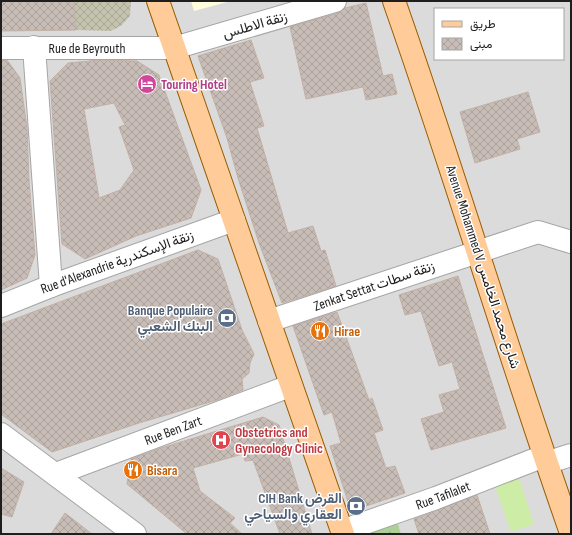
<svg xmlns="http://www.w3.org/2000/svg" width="572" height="535" font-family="'Sofia Sans Condensed',Vazirmatn,sans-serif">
	<defs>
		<pattern id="construction-cross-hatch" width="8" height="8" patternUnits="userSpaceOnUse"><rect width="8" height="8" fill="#c4c3ae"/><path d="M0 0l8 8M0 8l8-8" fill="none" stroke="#a8a795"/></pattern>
		<pattern id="forest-firs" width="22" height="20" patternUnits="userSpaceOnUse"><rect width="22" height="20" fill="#abd196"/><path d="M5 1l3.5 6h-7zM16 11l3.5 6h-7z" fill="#93b381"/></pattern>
		<pattern id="building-cross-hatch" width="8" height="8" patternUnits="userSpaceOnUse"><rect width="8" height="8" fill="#c7bcb6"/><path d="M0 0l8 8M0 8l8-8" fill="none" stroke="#aaa19c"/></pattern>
	</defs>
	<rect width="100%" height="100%" fill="#efebe3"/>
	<!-- residential -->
	<path fill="#dcdbdb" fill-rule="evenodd" d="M1,1H571V534H1ZM435,9H563V59H435Z"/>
	<!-- education -->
	<path fill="#fffddd" d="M191,1H231L194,11Z"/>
	<!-- construction -->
	<path fill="url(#construction-cross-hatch)" d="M74,1H131L130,16L122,25L111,31L76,30Z"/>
	<!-- grass -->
	<path fill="#cdeca6" d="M519,478L534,524L511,532L495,486Z"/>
	<!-- forest -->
	<path fill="url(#forest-firs)" d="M396,519L401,534H363Z"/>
	<!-- building -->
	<path fill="url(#building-cross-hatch)" stroke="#c2b0a5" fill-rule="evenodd" d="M1,1H74L76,30L1,31Z
		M366,3L383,76L392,74L397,94L366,100L363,87L306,99L290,27L338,13L345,8Z
		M251,40L264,78L250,82L264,126L257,128L288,233L313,226L321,251L325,250L336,286L282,303L259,243L238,178L227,138L198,56Z
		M1,60H7L20,78L27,128L29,180L35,255L27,278L1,290Z
		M100,60L137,61L159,75L201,190L191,218L136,236L85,259L62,244L50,81L68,63ZM114,103L125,125L119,127L134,170L120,190L99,198L84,109Z
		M528,92L540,132L517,139L520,149L475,163L460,112Z
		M198,250L218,259L242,330L254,354L250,363L249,373L242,379L243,390L217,400L139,423L52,452L1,414V324Z
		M458,276L506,428L431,450L421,419L444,412L439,395L460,389L452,362L439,366L421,311L405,315L399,295Z
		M337,312L369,400L372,398L383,430L374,433L386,468L395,466L405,493L351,511L330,446L341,443L332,412L324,415L293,326Z
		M263,417L279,425L312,534H280L253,460L245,461L243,454L193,468L200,491L235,518L230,523L242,534H187L127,484L131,459L161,448Z
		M1,468L24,482L12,517L1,514Z
		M477,495L490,534H419L414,519Z
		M65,513L92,534H51Z"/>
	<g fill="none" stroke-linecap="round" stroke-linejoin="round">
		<defs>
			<g id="minor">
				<path d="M34,47L51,286"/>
				<path id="s1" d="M1,48H174L335,1"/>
				<path d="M1,306L51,286L234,220"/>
				<path d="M269,321L538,232L571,242"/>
				<path d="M1,434L135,534"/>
				<path d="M546,463L571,455"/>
				<path id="s2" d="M56,474L290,386"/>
				<path id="s3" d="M342,531L436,498L544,456"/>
			</g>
			<path id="major" d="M158,1L343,534
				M394,1C456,177 509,357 571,533"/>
		</defs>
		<!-- minor casing -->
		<use href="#minor" stroke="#a5a5a5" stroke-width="24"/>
		<!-- major casing -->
		<use href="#major" stroke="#985c00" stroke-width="24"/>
		<!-- minor -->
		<use href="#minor" stroke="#fff" stroke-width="22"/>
		<!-- major -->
		<use href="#major" stroke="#fc9" stroke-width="22"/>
	</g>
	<!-- icons -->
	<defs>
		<symbol id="hotel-disc" viewBox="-11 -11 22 22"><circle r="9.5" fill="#d1479c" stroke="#fff"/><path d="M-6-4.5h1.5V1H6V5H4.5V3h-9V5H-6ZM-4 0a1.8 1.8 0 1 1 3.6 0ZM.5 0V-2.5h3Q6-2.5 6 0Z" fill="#fff"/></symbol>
		<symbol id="bank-disc" viewBox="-11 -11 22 22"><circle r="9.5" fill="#5c6f8a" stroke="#fff"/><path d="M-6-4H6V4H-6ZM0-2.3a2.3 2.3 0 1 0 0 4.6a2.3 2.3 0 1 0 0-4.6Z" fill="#fff"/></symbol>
		<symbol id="restaurant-disc" viewBox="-11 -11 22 22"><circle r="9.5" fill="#e8710a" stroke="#fff"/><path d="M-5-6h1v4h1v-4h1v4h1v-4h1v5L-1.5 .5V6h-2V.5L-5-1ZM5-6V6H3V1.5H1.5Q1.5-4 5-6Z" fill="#fff"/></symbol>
		<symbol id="hospital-disc" viewBox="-11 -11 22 22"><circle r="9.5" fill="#e0444e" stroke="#fff"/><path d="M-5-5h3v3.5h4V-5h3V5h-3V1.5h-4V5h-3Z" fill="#fff"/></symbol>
	</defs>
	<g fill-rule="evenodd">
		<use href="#hotel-disc" x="136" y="73" width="22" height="22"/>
		<use href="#bank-disc" x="216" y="307" width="22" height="22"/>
		<use href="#restaurant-disc" x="309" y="320" width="22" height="22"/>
		<use href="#hospital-disc" x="210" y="429" width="22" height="22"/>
		<use href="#restaurant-disc" x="122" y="459" width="22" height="22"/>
		<use href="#bank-disc" x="345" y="495" width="22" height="22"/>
	</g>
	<g text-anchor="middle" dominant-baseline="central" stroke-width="3" stroke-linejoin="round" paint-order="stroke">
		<!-- street labels -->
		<g font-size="14" fill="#1e1e1e" stroke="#fff">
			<text transform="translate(255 25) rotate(-16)">زنقة الاطلس</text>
			<text stroke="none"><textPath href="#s1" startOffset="86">Rue de Beyrouth</textPath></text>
			<text transform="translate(117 262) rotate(-20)">Rue d'Alexandrie زنقة الإسكندرية</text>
			<text transform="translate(483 267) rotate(72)">Avenue Mohammed V شارع محمد الخامس</text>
			<text transform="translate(374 286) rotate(-19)">Zenkat Settat زنقة سطات</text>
			<text stroke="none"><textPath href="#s2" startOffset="125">Rue Ben Zart</textPath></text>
			<text stroke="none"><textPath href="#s3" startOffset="107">Rue Tafilalet</textPath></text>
		</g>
		<!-- hotel labels -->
		<g font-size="14" font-weight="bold" fill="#b23c85" stroke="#fff" text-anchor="start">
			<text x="161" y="84">Touring Hotel</text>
		</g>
		<!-- service labels -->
		<g font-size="14" font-weight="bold" fill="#4e5e75" stroke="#fff" text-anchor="end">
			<text x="213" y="310">Banque Populaire<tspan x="213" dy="16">البنك الشعبي</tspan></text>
			<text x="342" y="498">CIH Bank القرض<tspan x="342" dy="16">العقاري والسياحي</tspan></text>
		</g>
		<!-- food labels -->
		<g font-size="14" font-weight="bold" fill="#c56008" stroke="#fff" text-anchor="start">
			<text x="334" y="331">Hirae</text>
			<text x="147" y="470">Bisara</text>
		</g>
		<!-- health labels -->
		<g font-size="14" font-weight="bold" fill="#be3a42" stroke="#fff" text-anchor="start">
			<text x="235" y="432">Obstetrics and<tspan x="235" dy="16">Gynecology Clinic</tspan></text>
		</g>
	</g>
	<!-- border -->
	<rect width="572" height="535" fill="none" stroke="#1e1e1e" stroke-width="4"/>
	<!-- legend -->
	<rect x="434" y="8" width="130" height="52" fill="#ffffff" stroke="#a5a5a5"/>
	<rect x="442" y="21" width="20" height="6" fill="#ffcc99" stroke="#a5a5a5"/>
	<text x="470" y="28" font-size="12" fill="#1e1e1e">طريق</text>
	<rect x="442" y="38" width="20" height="12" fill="url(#building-cross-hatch)" stroke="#a5a5a5"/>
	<text x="470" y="48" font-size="12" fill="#1e1e1e">مبنى</text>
</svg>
